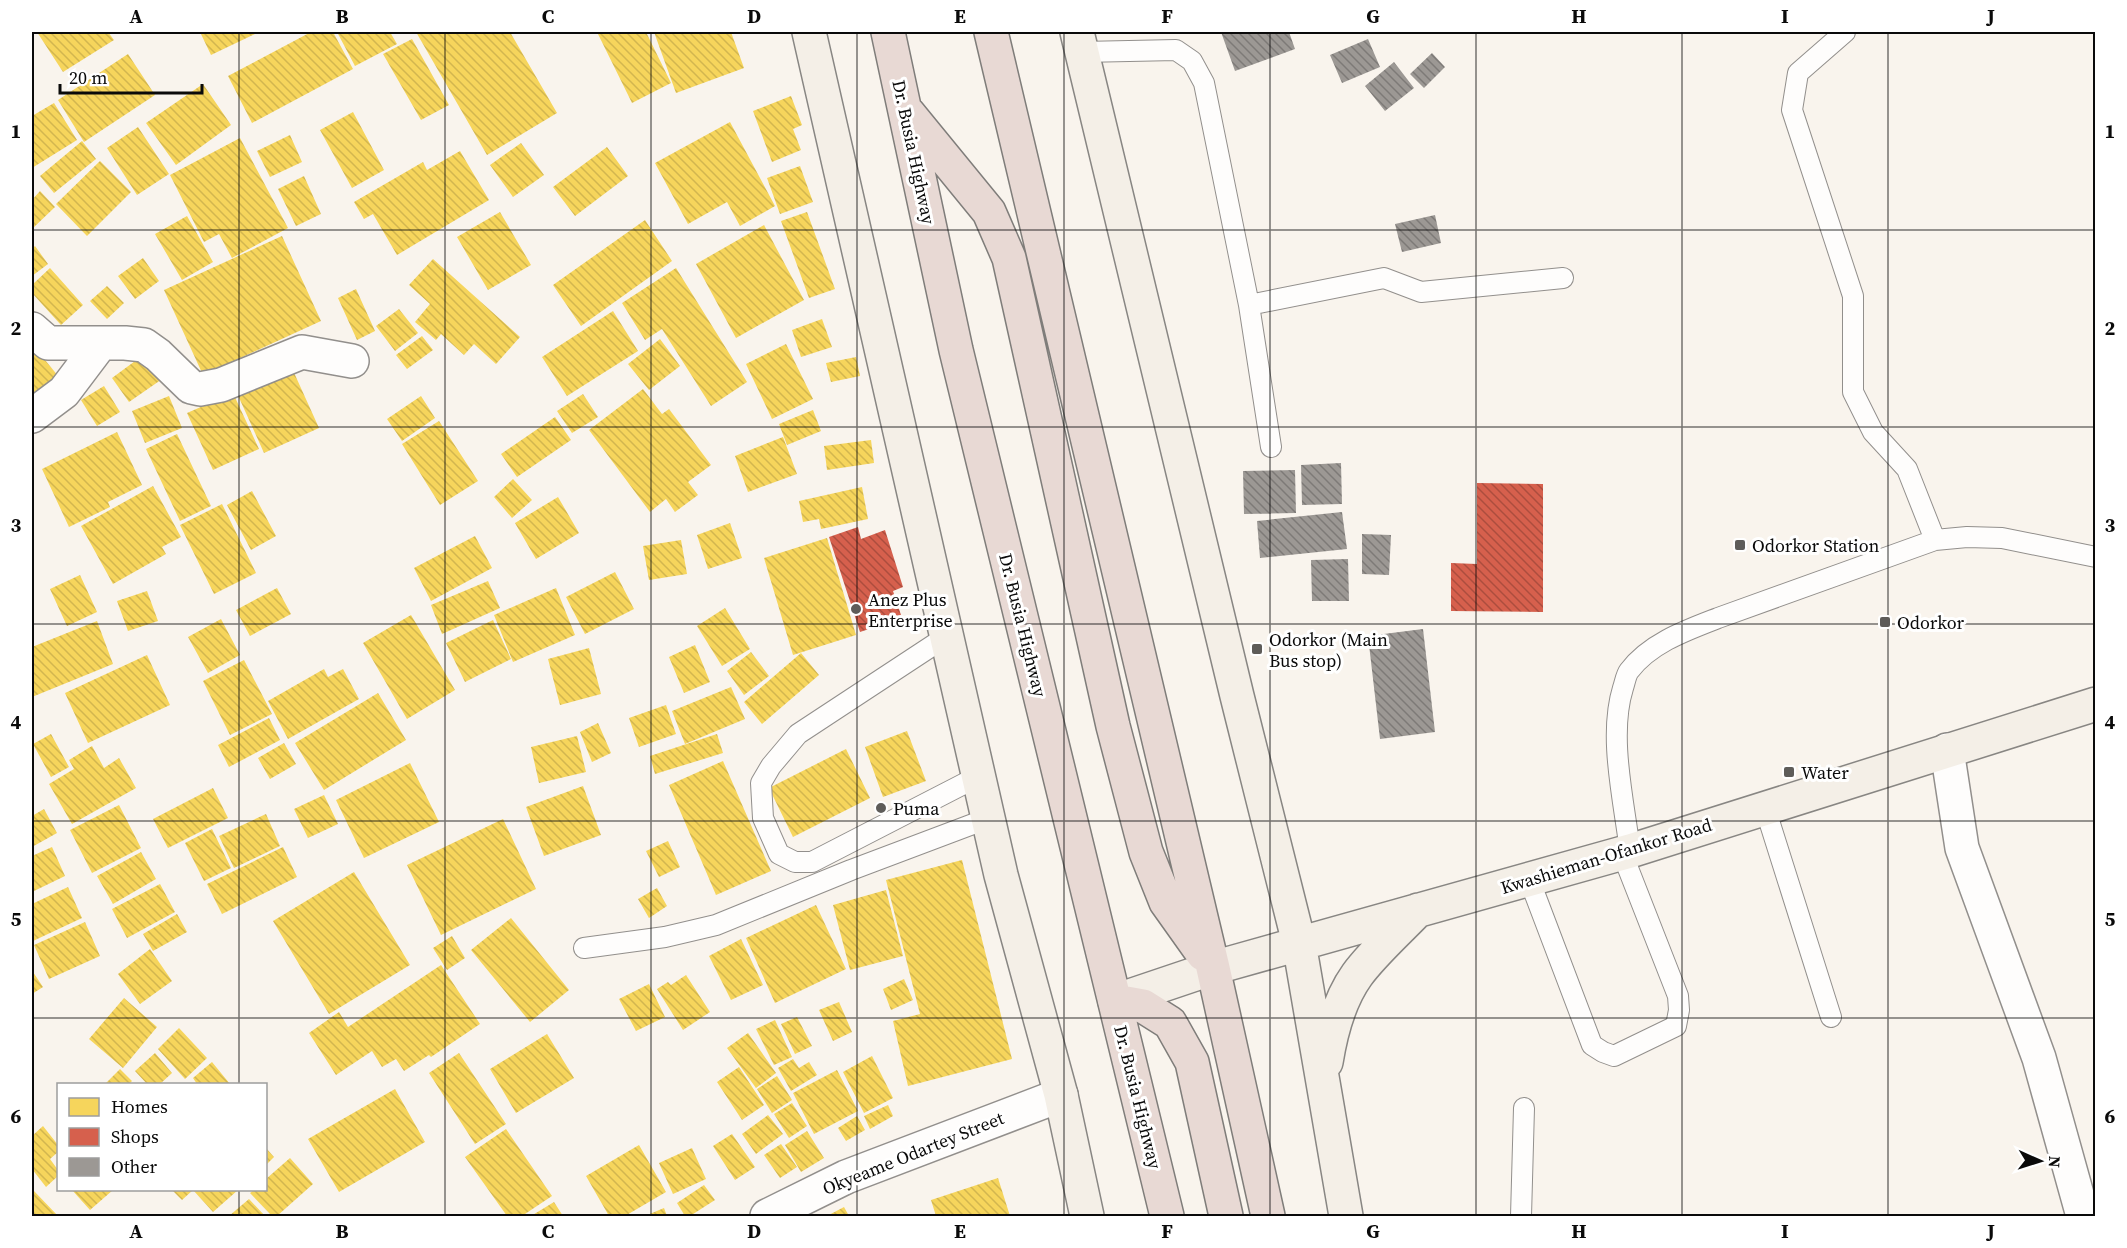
<svg xmlns="http://www.w3.org/2000/svg" width="2127" height="1248" font-family="'Source Serif 4',serif">
	<defs>
		<pattern id="homes-back-hatch" width="6" height="6" patternUnits="userSpaceOnUse" patternTransform="scale(1.5)"><rect width="6" height="6" fill="#f6d55c"/><path d="M-1 5l2 2M0 0l6 6M5-1l2 2" fill="none" stroke="#d2b64f"/></pattern>
		<pattern id="shops-back-hatch" width="6" height="6" patternUnits="userSpaceOnUse" patternTransform="scale(1.5)"><rect width="6" height="6" fill="#d6604d"/><path d="M-1 5l2 2M0 0l6 6M5-1l2 2" fill="none" stroke="#ac4d3e"/></pattern>
		<pattern id="building-back-hatch" width="6" height="6" patternUnits="userSpaceOnUse" patternTransform="scale(1.5)"><rect width="6" height="6" fill="#9c9894"/><path d="M-1 5l2 2M0 0l6 6M5-1l2 2" fill="none" stroke="#7d7a77"/></pattern>
	</defs>
	<rect width="100%" height="100%" fill="#f9f4ed"/>
	<!-- homes -->
	<path fill="url(#homes-back-hatch)" d="M37,32H108L114,40L63,72Z
		M200,32H259L211,55Z
		M311,32H333L353,69L252,123L228,76Z
		M337,32H390L397,44L355,66Z
		M416,32H510L557,113L487,155Z
		M597,32H646L671,83L632,103Z
		M654,32H731L744,68L676,93Z
		M412,39L449,105L421,120L383,54Z
		M128,54L155,95L84,142L58,100Z
		M203,84L231,125L176,165L146,123Z
		M791,96L802,125L793,129L801,150L772,162L753,111Z
		M54,103L77,140L32,168V116Z
		M353,112L384,170L352,188L320,130Z
		M730,122L775,206L740,226L727,202L688,224L655,163Z
		M138,127L169,174L137,195L107,148Z
		M290,135L302,162L270,177L257,151Z
		M240,138L288,228L232,258L219,234L204,242L170,175Z
		M82,141L96,159L54,193L40,176Z
		M521,143L544,175L513,197L490,165Z
		M607,147L628,176L575,216L553,187Z
		M460,151L489,200L397,255L373,214L364,219L354,202L423,162L427,170Z
		M100,161L131,192L87,236L56,204Z
		M800,166L813,202L780,214L767,178Z
		M304,176L321,214L296,226L278,189Z
		M40,191L55,207L32,229V200Z
		M500,212L531,265L488,290L457,237Z
		M807,212L835,289L809,298L781,221Z
		M187,216L213,262L182,280L155,234Z
		M645,220L672,261L581,326L553,285Z
		M764,225L804,300L736,338L696,264Z
		M282,236L321,321L203,375L164,290Z
		M35,246L48,264L32,276V249Z
		M143,258L159,281L135,299L118,276Z
		M433,259L520,337L496,364L474,344L464,355L441,334L436,340L415,322L430,304L409,285Z
		M50,268L83,305L61,325L32,293V285Z
		M676,268L747,382L711,406L662,329L645,340L622,303Z
		M107,286L124,303L107,319L90,301Z
		M356,289L375,331L357,340L338,298Z
		M399,309L418,333L395,351L376,326Z
		M613,311L638,351L567,396L542,357Z
		M822,319L832,347L801,357L792,330Z
		M422,336L433,350L407,369L396,355Z
		M660,339L680,366L649,390L628,364Z
		M32,344L63,382L32,407Z
		M786,344L813,399L772,419L746,364Z
		M150,350L168,375L129,402L112,378Z
		M856,357L860,376L831,382L826,363Z
		M291,366L319,428L264,453L236,391Z
		M104,386L120,412L97,426L81,400Z
		M643,389L662,414L669,409L711,465L688,482L698,495L675,512L666,499L650,512L589,430Z
		M233,393L259,449L213,470L187,413Z
		M583,394L598,417L572,433L557,411Z
		M169,396L182,428L145,443L132,411Z
		M421,396L435,418L402,441L387,419Z
		M813,410L821,431L787,445L779,424Z
		M555,417L571,440L517,477L501,454Z
		M439,421L478,481L440,505L402,444Z
		M117,432L142,485L108,502L110,507L69,527L42,469Z
		M177,434L211,506L180,521L146,449Z
		M783,437L797,474L748,492L735,456Z
		M871,440L874,463L827,470L824,446Z
		M513,479L532,500L512,518L494,497Z
		M153,486L181,537L162,547L166,554L113,584L81,526Z
		M862,487L868,519L821,529L819,519L803,522L799,501Z
		M252,491L276,536L251,550L227,505Z
		M558,497L579,533L536,559L515,523Z
		M222,504L256,573L214,594L180,525Z
		M730,523L742,558L708,569L697,535Z
		M475,536L492,568L431,601L414,568Z
		M827,538L856,635L793,655L764,558Z
		M681,540L687,574L649,580L643,546Z
		M615,572L634,609L585,634L566,597Z
		M80,575L97,612L67,626L50,589Z
		M488,581L500,608L442,634L431,605Z
		M277,588L291,614L250,636L236,610Z
		M556,588L575,635L513,662L494,615Z
		M147,591L158,621L128,631L117,601Z
		M725,608L750,649L722,666L697,626Z
		M411,615L455,690L407,719L363,643Z
		M221,619L240,655L208,673L188,637Z
		M493,620L511,659L465,682L446,643Z
		M97,621L113,664L32,697V647Z
		M695,645L710,682L684,693L669,657Z
		M589,648L601,694L560,705L548,659Z
		M751,652L769,676L744,695L727,671Z
		M801,653L819,675L762,724L744,702Z
		M147,655L170,705L88,743L65,693Z
		M244,660L272,714L230,735L203,681Z
		M324,669L328,677L343,669L359,699L288,739L268,701Z
		M731,687L745,719L685,744L672,711Z
		M378,693L406,740L324,790L295,743Z
		M666,705L676,734L639,747L629,718Z
		M269,718L280,740L229,767L218,745Z
		M598,723L611,753L592,762L580,732Z
		M907,731L926,781L883,797L865,747Z
		M51,734L69,767L51,777L33,744Z
		M717,734L723,753L655,774L650,756Z
		M577,736L586,772L539,783L531,747Z
		M284,743L296,764L270,779L258,758Z
		M92,746L104,768L119,758L136,788L72,824L49,784L74,769L69,760Z
		M846,749L870,798L793,837L769,788Z
		M723,761L771,871L716,895L669,785Z
		M410,763L439,822L364,858L336,800Z
		M583,786L601,835L544,856L526,807Z
		M213,788L228,818L168,848L153,819Z
		M324,795L338,824L308,838L294,809Z
		M119,805L141,848L92,873L70,830Z
		M44,809L57,833L32,847V816Z
		M266,814L280,846L234,868L219,836Z
		M503,819L536,889L441,935L407,865Z
		M212,829L231,868L204,881L185,843Z
		M668,841L680,867L659,877L646,851Z
		M52,847L65,876L32,892V856Z
		M283,847L297,877L222,914L207,884Z
		M141,852L156,879L113,904L97,876Z
		M962,860L1012,1059L908,1086L893,1021L920,1014L886,880Z
		M354,872L410,965L329,1014L273,921Z
		M160,884L175,912L127,938L112,909Z
		M68,887L82,918L33,941L32,904Z
		M657,888L667,906L649,918L638,899Z
		M886,890L903,956L850,970L833,905Z
		M816,905L846,969L775,1003L746,938Z
		M177,914L187,932L153,951L143,934Z
		M511,918L569,990L530,1022L471,950Z
		M85,922L100,956L49,979L34,945Z
		M452,936L465,958L447,970L433,948Z
		M741,939L763,985L731,1000L709,956Z
		M150,949L172,981L140,1004L118,974Z
		M441,965L480,1024L431,1057L429,1055L404,1071L396,1059L382,1067L372,1051L336,1075L309,1033L339,1012L348,1027Z
		M33,972L43,987L32,994V973Z
		M686,975L710,1012L683,1030L657,989L668,982L671,985Z
		M904,979L913,1000L891,1010L883,989Z
		M649,984L665,1017L636,1031L619,999Z
		M124,998L157,1027L123,1068L89,1039Z
		M839,1002L852,1032L833,1041L819,1010Z
		M797,1017L812,1046L795,1054L781,1024Z
		M775,1020L792,1057L774,1065L756,1029Z
		M179,1028L207,1058L185,1079L158,1049Z
		M748,1033L776,1073L756,1088L727,1048Z
		M547,1034L574,1078L516,1113L490,1069Z
		M155,1053L172,1073L160,1084H147L135,1071Z
		M459,1053L506,1124L475,1144L429,1073Z
		M872,1056L893,1098L864,1113L843,1072Z
		M793,1059L799,1068L809,1062L817,1075L791,1091L778,1068Z
		M212,1062L230,1084H197L193,1078Z
		M739,1067L764,1105L742,1120L717,1082Z
		M120,1069L132,1081L129,1084H105Z
		M837,1070L858,1111L814,1134L793,1093Z
		M777,1076L792,1100L772,1113L757,1089Z
		M395,1089L425,1142L339,1192L308,1139Z
		M792,1103L807,1126L789,1138L774,1114Z
		M888,1105L893,1116L870,1129L864,1116Z
		M768,1115L783,1134L756,1154L742,1134Z
		M857,1116L865,1130L846,1141L838,1128Z
		M43,1126L58,1145V1152L50,1159L58,1170V1176L46,1187L32,1169V1136Z
		M506,1129L552,1196L522,1216H507L465,1157Z
		M807,1131L824,1158L801,1172L785,1145Z
		M732,1134L755,1167L735,1180L713,1146Z
		M781,1144L797,1167L780,1178L764,1155Z
		M639,1145L666,1192L625,1216H609L586,1176Z
		M266,1148L274,1157L266,1165Z
		M692,1148L706,1179L673,1194L659,1163Z
		M290,1158L313,1184L277,1216H272L250,1193L254,1190H266V1179Z
		M998,1178L1010,1216H936L931,1200Z
		M704,1185L715,1200L690,1216H685L677,1203Z
		M72,1190H113L90,1210Z
		M172,1190H238L213,1212L193,1190L182,1200Z
		M34,1191L58,1216H32V1194Z
		M249,1199L265,1216H229Z
		M554,1202L563,1216H531Z
		M844,1207L849,1216H827Z
		M664,1208L667,1216H645Z"/>
	<!-- shops -->
	<path fill="url(#shops-back-hatch)" d="M1477,483L1543,484V612L1451,611V563L1477,564Z
		M858,527L861,539L885,530L903,587L893,591L902,618L860,632L829,537Z"/>
	<!-- building -->
	<path fill="url(#building-back-hatch)" d="M1221,32H1289L1295,49L1235,71Z
		M1368,39L1380,67L1342,83L1330,55Z
		M1432,53L1445,67L1424,88L1410,74Z
		M1394,62L1414,88L1385,111L1365,86Z
		M1435,215L1441,243L1402,252L1395,224Z
		M1341,463L1342,504L1302,505L1301,465Z
		M1295,470L1296,513L1244,514L1243,471Z
		M1342,512L1347,549L1260,558L1257,521Z
		M1362,534L1391,535L1389,575L1362,574Z
		M1348,559L1349,601H1312L1311,560Z
		M1423,629L1435,732L1380,739L1368,636Z"/>
	<g fill="none" stroke-linecap="round" stroke-linejoin="round">
		<defs>
			<path id="lane" d="M1845,32L1798,73L1792,110L1853,296V392L1873,432L1907,469L1935,540
				M1082,52L1176,50L1192,61L1204,83L1249,305L1271,447
				M1249,305L1384,278L1421,292L1563,278
				M947,636L798,734L771,766L761,783L763,818L779,854L795,862H812L979,776
				M1765,808L1831,1017
				M1630,851C1624,801 1608,736 1623,688C1625,682 1626,675 1629,671C1650,643 1687,630 1718,618L1935,540L1967,537L2002,538L2096,557
				M1529,879L1592,1045L1603,1052L1614,1056L1676,1026L1679,1010L1678,996L1622,853
				M584,948L665,937L716,925L851,870L989,818
				M1521,1216L1524,1108"/>
			<path id="street" d="M32,329L48,343H125L144,345L158,355L191,387L200,389L221,385L302,352L352,361
				M32,416L64,392L101,343
				M1947,750L1962,848L2039,1058L2083,1216
				M767,1216L846,1177L1061,1095"/>
			<path id="secondary" d="M809,32L1001,875L1061,1095L1087,1216
				M1077,32L1237,696L1299,943L1346,1216
				M1115,1001L1213,968L1630,851L2096,704
				M1326,1062C1331,1031 1339,1000 1357,975C1373,953 1399,930 1418,910"/>
			<path id="highway" d="M888,32L956,350L1167,1216
				M991,32L1213,968L1268,1216
				M908,113L989,212L1009,258L1113,726L1146,852L1166,902L1203,954
				M1115,1001L1143,1006L1170,1023L1192,1062L1226,1216"/>
		</defs>
		<!-- lane casing -->
		<use href="#lane" stroke="#928f8c" stroke-width="22"/>
		<!-- street casing -->
		<use href="#street" stroke="#928f8c" stroke-width="36"/>
		<!-- secondary casing -->
		<use href="#secondary" stroke="#888683" stroke-width="36"/>
		<!-- highway casing -->
		<use href="#highway" stroke="#7f7d7a" stroke-width="36"/>
		<!-- lane -->
		<use href="#lane" stroke="#fefdfc" stroke-width="20"/>
		<!-- street -->
		<use href="#street" stroke="#fefdfc" stroke-width="33"/>
		<!-- secondary -->
		<use href="#secondary" stroke="#f4efe7" stroke-width="33"/>
		<!-- highway -->
		<use href="#highway" stroke="#e8d9d4" stroke-width="33"/>
	</g>
	<!-- grid -->
	<path fill="none" stroke="#0a0a0a" stroke-width="1.5" stroke-opacity="0.55" d="M239,32V1084M445,32V1216M651,32V1216M857,32V1216M1064,32V1216M1270,32V1216M1476,32V1216M1682,32V1216M1888,32V1216M32,230H2096M32,427H2096M32,624H2096M32,821H2096M32,1018H2096M239,1190V1216"/>
	<!-- markers -->
	<g fill="#5e5c59" stroke="#fff" stroke-width="2">
		<rect x="1734" y="539" width="12" height="12" rx="3"/>
		<circle cx="856" cy="609" r="6"/>
		<rect x="1879" y="616" width="12" height="12" rx="3"/>
		<rect x="1251" y="643" width="12" height="12" rx="3"/>
		<rect x="1783" y="766" width="12" height="12" rx="3"/>
		<circle cx="881" cy="808" r="6"/>
	</g>
	<g text-anchor="middle" dominant-baseline="central" stroke-width="6" stroke-linejoin="round" paint-order="stroke">
		<!-- street labels -->
		<g font-size="18" fill="#0a0a0a" stroke="#fff">
			<text transform="translate(914 152) rotate(78)">Dr. Busia Highway</text>
			<text transform="translate(1023 625) rotate(76)">Dr. Busia Highway</text>
			<text transform="translate(1606 856) rotate(-17)">Kwashieman-Ofankor Road</text>
			<text transform="translate(1138 1097) rotate(76)">Dr. Busia Highway</text>
			<text transform="translate(913 1153) rotate(-22)">Okyeame Odartey Street</text>
		</g>
		<!-- poi labels -->
		<g font-size="18" fill="#0a0a0a" stroke="#fff" text-anchor="start">
			<text x="1752" y="545">Odorkor Station</text>
			<text x="868" y="599">Anez Plus<tspan x="868" dy="21">Enterprise</tspan></text>
			<text x="1897" y="622">Odorkor</text>
			<text x="1269" y="639">Odorkor (Main<tspan x="1269" dy="21">Bus stop)</tspan></text>
			<text x="1801" y="772">Water</text>
			<text x="893" y="808">Puma</text>
		</g>
	</g>
	<!-- border -->
	<rect width="2127" height="1248" fill="none" stroke="#ffffff" stroke-width="66"/>
	<!-- legend -->
	<rect x="57" y="1083" width="210" height="108" fill="#ffffff" stroke="#9d9d9d" stroke-width="1.5"/>
	<rect x="69" y="1098" width="30" height="18" fill="#f6d55c" stroke="#9d9d9d" stroke-width="1.5"/>
	<text x="111" y="1113" font-size="18" fill="#0a0a0a">Homes</text>
	<rect x="69" y="1128" width="30" height="18" fill="#d6604d" stroke="#9d9d9d" stroke-width="1.5"/>
	<text x="111" y="1143" font-size="18" fill="#0a0a0a">Shops</text>
	<rect x="69" y="1158" width="30" height="18" fill="#9c9894" stroke="#9d9d9d" stroke-width="1.5"/>
	<text x="111" y="1173" font-size="18" fill="#0a0a0a">Other</text>
	<!-- north arrow -->
	<g transform="translate(2040 1161) rotate(93)" stroke="#ffffff" stroke-width="4.5" paint-order="stroke">
	<path d="M0-4.5L10 22L0 15L-10 22Z" fill="#0a0a0a"/>
	<text y="-9" font-size="16" font-weight="bold" text-anchor="middle" fill="#0a0a0a">N</text>
	</g>
	<!-- scale -->
	<path d="M60 84v9h142v-9" fill="none" stroke="#0a0a0a" stroke-width="3"/>
	<text x="69" y="84" font-size="18" fill="#0a0a0a" stroke="#ffffff" stroke-width="4.5" paint-order="stroke">20 m</text>
	<rect x="33" y="33" width="2061" height="1182" fill="none" stroke="#0a0a0a" stroke-width="2"/>
	<g font-size="20" text-anchor="middle" font-weight="bold" fill="#0a0a0a">
		<text x="136" y="23">A</text>
		<text x="342" y="23">B</text>
		<text x="548" y="23">C</text>
		<text x="754" y="23">D</text>
		<text x="960" y="23">E</text>
		<text x="1167" y="23">F</text>
		<text x="1373" y="23">G</text>
		<text x="1579" y="23">H</text>
		<text x="1785" y="23">I</text>
		<text x="1991" y="23">J</text>
		<text x="16" y="138">1</text>
		<text x="2110" y="138">1</text>
		<text x="16" y="335">2</text>
		<text x="2110" y="335">2</text>
		<text x="16" y="532">3</text>
		<text x="2110" y="532">3</text>
		<text x="16" y="729">4</text>
		<text x="2110" y="729">4</text>
		<text x="16" y="926">5</text>
		<text x="2110" y="926">5</text>
		<text x="16" y="1123">6</text>
		<text x="2110" y="1123">6</text>
		<text x="136" y="1238">A</text>
		<text x="342" y="1238">B</text>
		<text x="548" y="1238">C</text>
		<text x="754" y="1238">D</text>
		<text x="960" y="1238">E</text>
		<text x="1167" y="1238">F</text>
		<text x="1373" y="1238">G</text>
		<text x="1579" y="1238">H</text>
		<text x="1785" y="1238">I</text>
		<text x="1991" y="1238">J</text>
	</g>
</svg>
